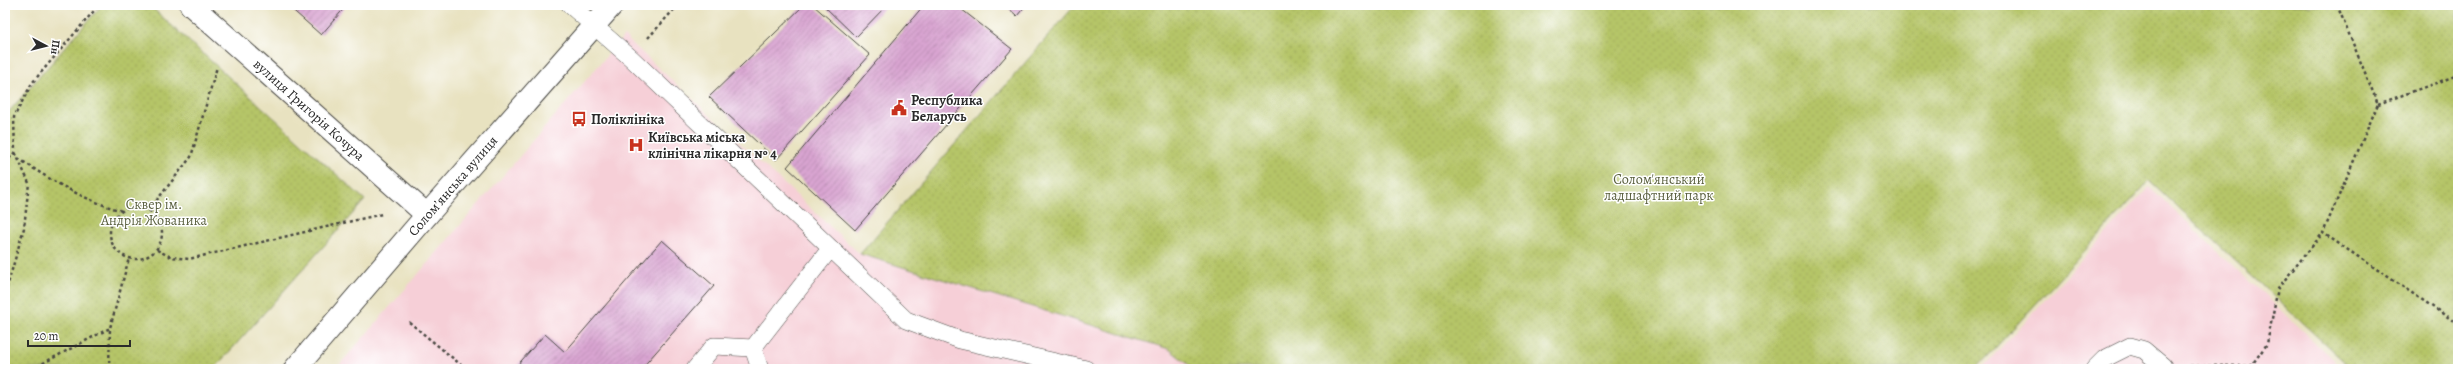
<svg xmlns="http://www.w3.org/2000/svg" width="2463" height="374" font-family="Alegreya,serif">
	<defs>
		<pattern id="park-dots" width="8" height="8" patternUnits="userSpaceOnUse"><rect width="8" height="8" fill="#b5c568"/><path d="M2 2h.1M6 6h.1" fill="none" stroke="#9ca95a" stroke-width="1.8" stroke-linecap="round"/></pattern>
		<pattern id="building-hatch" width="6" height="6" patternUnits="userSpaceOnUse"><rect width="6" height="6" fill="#d9a4d1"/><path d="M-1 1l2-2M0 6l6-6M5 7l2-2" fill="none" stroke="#b086aa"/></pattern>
	</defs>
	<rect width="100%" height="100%" fill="#fff"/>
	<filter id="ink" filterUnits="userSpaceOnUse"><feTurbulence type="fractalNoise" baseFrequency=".025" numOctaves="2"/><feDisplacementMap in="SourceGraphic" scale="8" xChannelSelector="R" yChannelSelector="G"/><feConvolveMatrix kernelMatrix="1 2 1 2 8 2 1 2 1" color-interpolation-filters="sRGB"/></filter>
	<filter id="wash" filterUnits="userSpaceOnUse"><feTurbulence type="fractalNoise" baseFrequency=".012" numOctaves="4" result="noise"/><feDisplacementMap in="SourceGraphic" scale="16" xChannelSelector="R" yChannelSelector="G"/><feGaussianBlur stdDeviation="0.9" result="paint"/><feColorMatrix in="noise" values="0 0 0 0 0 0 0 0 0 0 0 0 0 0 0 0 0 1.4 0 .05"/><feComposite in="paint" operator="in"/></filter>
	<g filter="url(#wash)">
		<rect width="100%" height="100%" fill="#e8e2c0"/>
		<!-- built -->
		<path fill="#f6cfd7" d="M624,36L860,254L1169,349L1194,369H336Z
			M2149,187L2343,369H1981Z"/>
		<!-- park -->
		<path fill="url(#park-dots)" stroke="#70784a" d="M102,5H149L365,200L214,369H5V116Z
			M1075,5H2458V369H2352L2149,181L1976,369H1194L1169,349L860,254Z"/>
		<g id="blocks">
			<!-- building -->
			<path fill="url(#building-hatch)" d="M287,5H347L321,35Z
				M804,5H813L870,55L776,160L709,97Z
				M823,5H887L856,37Z
				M924,5H956L1012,49L855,230L787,167Z
				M1005,5H1026L1017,16Z
				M662,240L714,286L641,369H514L545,334L565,352Z"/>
		</g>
	</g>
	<g filter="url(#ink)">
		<use href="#blocks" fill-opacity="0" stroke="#474641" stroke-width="1"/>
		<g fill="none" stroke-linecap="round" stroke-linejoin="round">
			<defs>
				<path id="lane" d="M570,5L631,58L906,320L960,340L1086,369
					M753,348L830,249
					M753,348L760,369
					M695,369L714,346L753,348
					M2094,369L2104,359L2130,346L2144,350L2163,366"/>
				<path id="street" d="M191,5L427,215"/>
				<path id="secondary" d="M295,369L427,215L612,5"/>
			</defs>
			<!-- lane casing -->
			<use href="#lane" stroke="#474641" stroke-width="18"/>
			<!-- street casing -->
			<use href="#street" stroke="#474641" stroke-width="24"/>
			<!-- secondary casing -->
			<use href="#secondary" stroke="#474641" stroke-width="24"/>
			<!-- path -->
			<path stroke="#474641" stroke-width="2.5" stroke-dasharray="3 3" stroke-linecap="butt" d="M2337,5L2378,104L2323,233L2458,324
				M648,38L678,5
				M2378,104L2458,75
				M18,158C51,181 84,200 122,211
				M5,163L15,152L14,117L32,83L99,5
				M110 233a26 26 0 1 1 52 0a26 26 0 1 1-52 0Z
				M149,210L191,157L217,67
				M157,250L171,257L189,259L382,214
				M5,294L24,228L29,183L15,152
				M409,322L466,369
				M2190,366H2251L2267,344L2278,288L2323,233
				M32,369L110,328
				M109,369L110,328L129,258"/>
			<!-- lane -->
			<use href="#lane" stroke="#fff" stroke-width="17"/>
			<!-- street -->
			<use href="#street" stroke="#fff" stroke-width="22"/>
			<!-- secondary -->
			<use href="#secondary" stroke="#fff" stroke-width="22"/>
		</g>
	</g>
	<!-- icons -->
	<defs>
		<symbol id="civic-bare" viewBox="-9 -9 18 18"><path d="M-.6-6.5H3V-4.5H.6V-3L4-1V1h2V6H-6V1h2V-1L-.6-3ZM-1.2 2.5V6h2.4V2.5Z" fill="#c8321e" stroke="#fff" stroke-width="2.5" paint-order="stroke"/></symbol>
		<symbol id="bus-bare" viewBox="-9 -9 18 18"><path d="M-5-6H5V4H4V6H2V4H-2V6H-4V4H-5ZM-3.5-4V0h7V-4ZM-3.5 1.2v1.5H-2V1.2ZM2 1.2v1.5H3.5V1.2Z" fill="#c8321e" stroke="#fff" stroke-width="2.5" paint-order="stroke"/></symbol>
		<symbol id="hospital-bare" viewBox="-9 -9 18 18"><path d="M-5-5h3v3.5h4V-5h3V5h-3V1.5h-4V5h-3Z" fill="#c8321e" stroke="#fff" stroke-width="2.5" paint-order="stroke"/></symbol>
	</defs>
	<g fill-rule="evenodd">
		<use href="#civic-bare" x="888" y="97" width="22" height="22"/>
		<use href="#bus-bare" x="568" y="108" width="22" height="22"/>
		<use href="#hospital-bare" x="625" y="134" width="22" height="22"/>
	</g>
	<g text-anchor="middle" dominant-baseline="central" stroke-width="3" stroke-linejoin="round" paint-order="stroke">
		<!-- poi labels -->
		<g font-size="14" font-weight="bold" fill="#2b2b2b" stroke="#fff" text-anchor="start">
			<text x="911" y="100">Республика<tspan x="911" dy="16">Беларусь</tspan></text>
			<text x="591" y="119">Поліклініка</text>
			<text x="648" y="137">Київська міська<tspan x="648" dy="16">клінічна лікарня № 4</tspan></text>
		</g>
		<!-- street labels -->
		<g font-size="14" fill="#2b2b2b" stroke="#fff">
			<text transform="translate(309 110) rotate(42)">вулиця Григорія Кочура</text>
			<text transform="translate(453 186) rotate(-49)">Соломʼянська вулиця</text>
		</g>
		<!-- park labels -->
		<g font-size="14" fill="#5b6140" stroke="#fff">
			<text x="1659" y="179">Солом'янський<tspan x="1659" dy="16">ладшафтний парк</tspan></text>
			<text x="154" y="204">Сквер ім.<tspan x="154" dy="16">Андрія Жованика</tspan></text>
		</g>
	</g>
	<!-- margin -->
	<rect width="2463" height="374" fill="none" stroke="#fff" stroke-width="20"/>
	<!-- north arrow -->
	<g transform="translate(46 46) rotate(97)" stroke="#ffffff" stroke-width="3" paint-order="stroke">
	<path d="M0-3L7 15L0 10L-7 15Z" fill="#2b2b2b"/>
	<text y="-6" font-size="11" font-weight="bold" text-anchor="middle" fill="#2b2b2b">Пн</text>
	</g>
	<!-- scale -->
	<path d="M28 340v6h102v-6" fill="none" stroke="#2b2b2b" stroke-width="2"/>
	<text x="34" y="340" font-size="12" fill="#2b2b2b" stroke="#ffffff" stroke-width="3" paint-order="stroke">20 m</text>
</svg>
